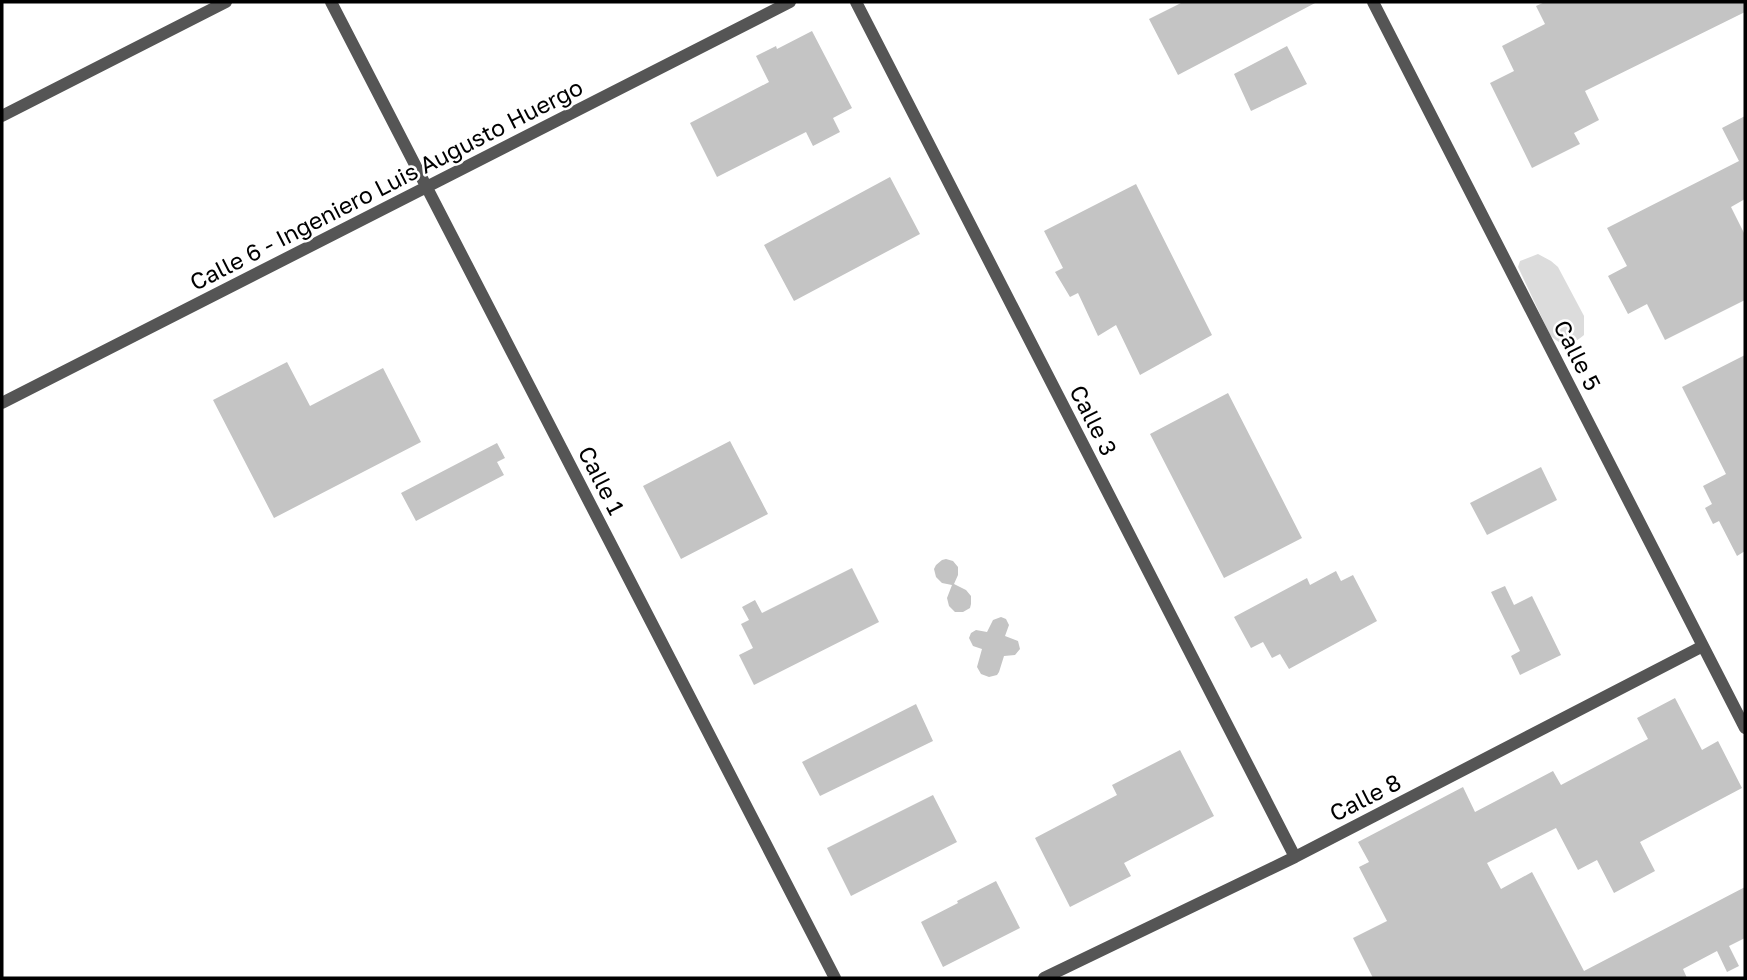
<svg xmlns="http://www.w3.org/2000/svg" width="1747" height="980" font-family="'Golos Text',sans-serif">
	<rect width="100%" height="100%" fill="#fff"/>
	<!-- green -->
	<path fill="#dcdcdc" d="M1538,254L1551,261L1558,267L1584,316V335C1571,346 1563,348 1550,335L1518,267L1520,261Z"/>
	<!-- building -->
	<path fill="#c4c4c4" d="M1183,2H1317L1178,75L1149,19Z
		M1545,2H1745V12L1585,91L1599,120L1574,133L1580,144L1532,168L1490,83L1514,71L1502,46L1545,24L1536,6Z
		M812,31L852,108L833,118L840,132L813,146L806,132L717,177L690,123L769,82L756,56L776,46L777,49Z
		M1287,46L1307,84L1251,111L1234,74Z
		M1745,116V199L1731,207L1745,235V300L1665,340L1647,304L1628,314L1608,276L1627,266L1607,228L1739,161L1722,128Z
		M890,177L920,234L794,301L764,245Z
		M1136,184L1212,335L1140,375L1116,325L1098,336L1078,293L1070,297L1055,272L1063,268L1044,231Z
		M1745,355V551L1737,556L1719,521L1713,524L1705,508L1712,504L1703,486L1726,474L1682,387Z
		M287,362L310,406L383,368L421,442L274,518L213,400Z
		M1228,393L1302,538L1224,578L1150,434Z
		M730,441L768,514L681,559L643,486Z
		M497,443L505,458L497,462L504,475L416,521L401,493Z
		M1541,467L1557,500L1487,535L1470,503Z
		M946,559L953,561L958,567V575L954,584L966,590L971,596V604L970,608L963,612H955L949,606L947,598L952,585L942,583L936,577L934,569L936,565L942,560Z
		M852,568L879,622L754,685L739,655L753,648L741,624L749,620L742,607L755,600L762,613Z
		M1336,571L1341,581L1353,575L1377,621L1289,669L1280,654L1272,658L1263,642L1251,648L1234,617L1307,578L1310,585Z
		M1505,586L1514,605L1532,596L1561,655L1520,675L1511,656L1520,651L1491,592Z
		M1001,617L1006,619L1009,625L1005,636L1018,641L1020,649L1015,655L1004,656L999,672L997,675L989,677L981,674L977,667L982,649L973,646L969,638L971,633L976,630L987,632L993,620Z
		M1675,698L1702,750L1718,741L1742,788L1640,842L1655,871L1614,893L1597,860L1578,870L1556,828L1487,863L1501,889L1532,872L1584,971L1745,887V938L1729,946L1739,966L1727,972L1717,951L1683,969L1687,978H1373L1353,938L1387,921L1359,867L1369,862L1358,842L1463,787L1475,812L1553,771L1561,785L1648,739L1637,718Z
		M916,704L933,741L820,796L802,762Z
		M1180,750L1214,816L1124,863L1131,876L1070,907L1035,838L1117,795L1112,785Z
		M933,795L957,842L851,896L827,848Z
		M996,881L1020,928L943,967L921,922L958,903L957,901Z"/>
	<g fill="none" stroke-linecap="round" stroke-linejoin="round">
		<!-- minor -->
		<path stroke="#555" stroke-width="12" d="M331,2L835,978
			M856,2L1295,857
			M1373,2L1745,728
			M2,116L226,2
			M2,403L790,2
			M1044,978L1295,857L1703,646"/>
	</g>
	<g text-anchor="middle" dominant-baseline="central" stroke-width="5" stroke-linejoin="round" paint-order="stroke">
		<!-- street labels -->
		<g font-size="23" fill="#000" stroke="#fff">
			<text transform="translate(386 184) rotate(-27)">Calle 6 - Ingeniero Luis Augusto Huergo</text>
			<text transform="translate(1578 355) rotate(63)">Calle 5</text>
			<text transform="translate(1094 420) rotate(63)">Calle 3</text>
			<text transform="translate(602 480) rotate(63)">Calle 1</text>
			<text transform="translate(1365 797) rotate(-27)">Calle 8</text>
		</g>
	</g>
	<!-- border -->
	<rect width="1747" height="980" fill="none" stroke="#000000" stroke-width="7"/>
</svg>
